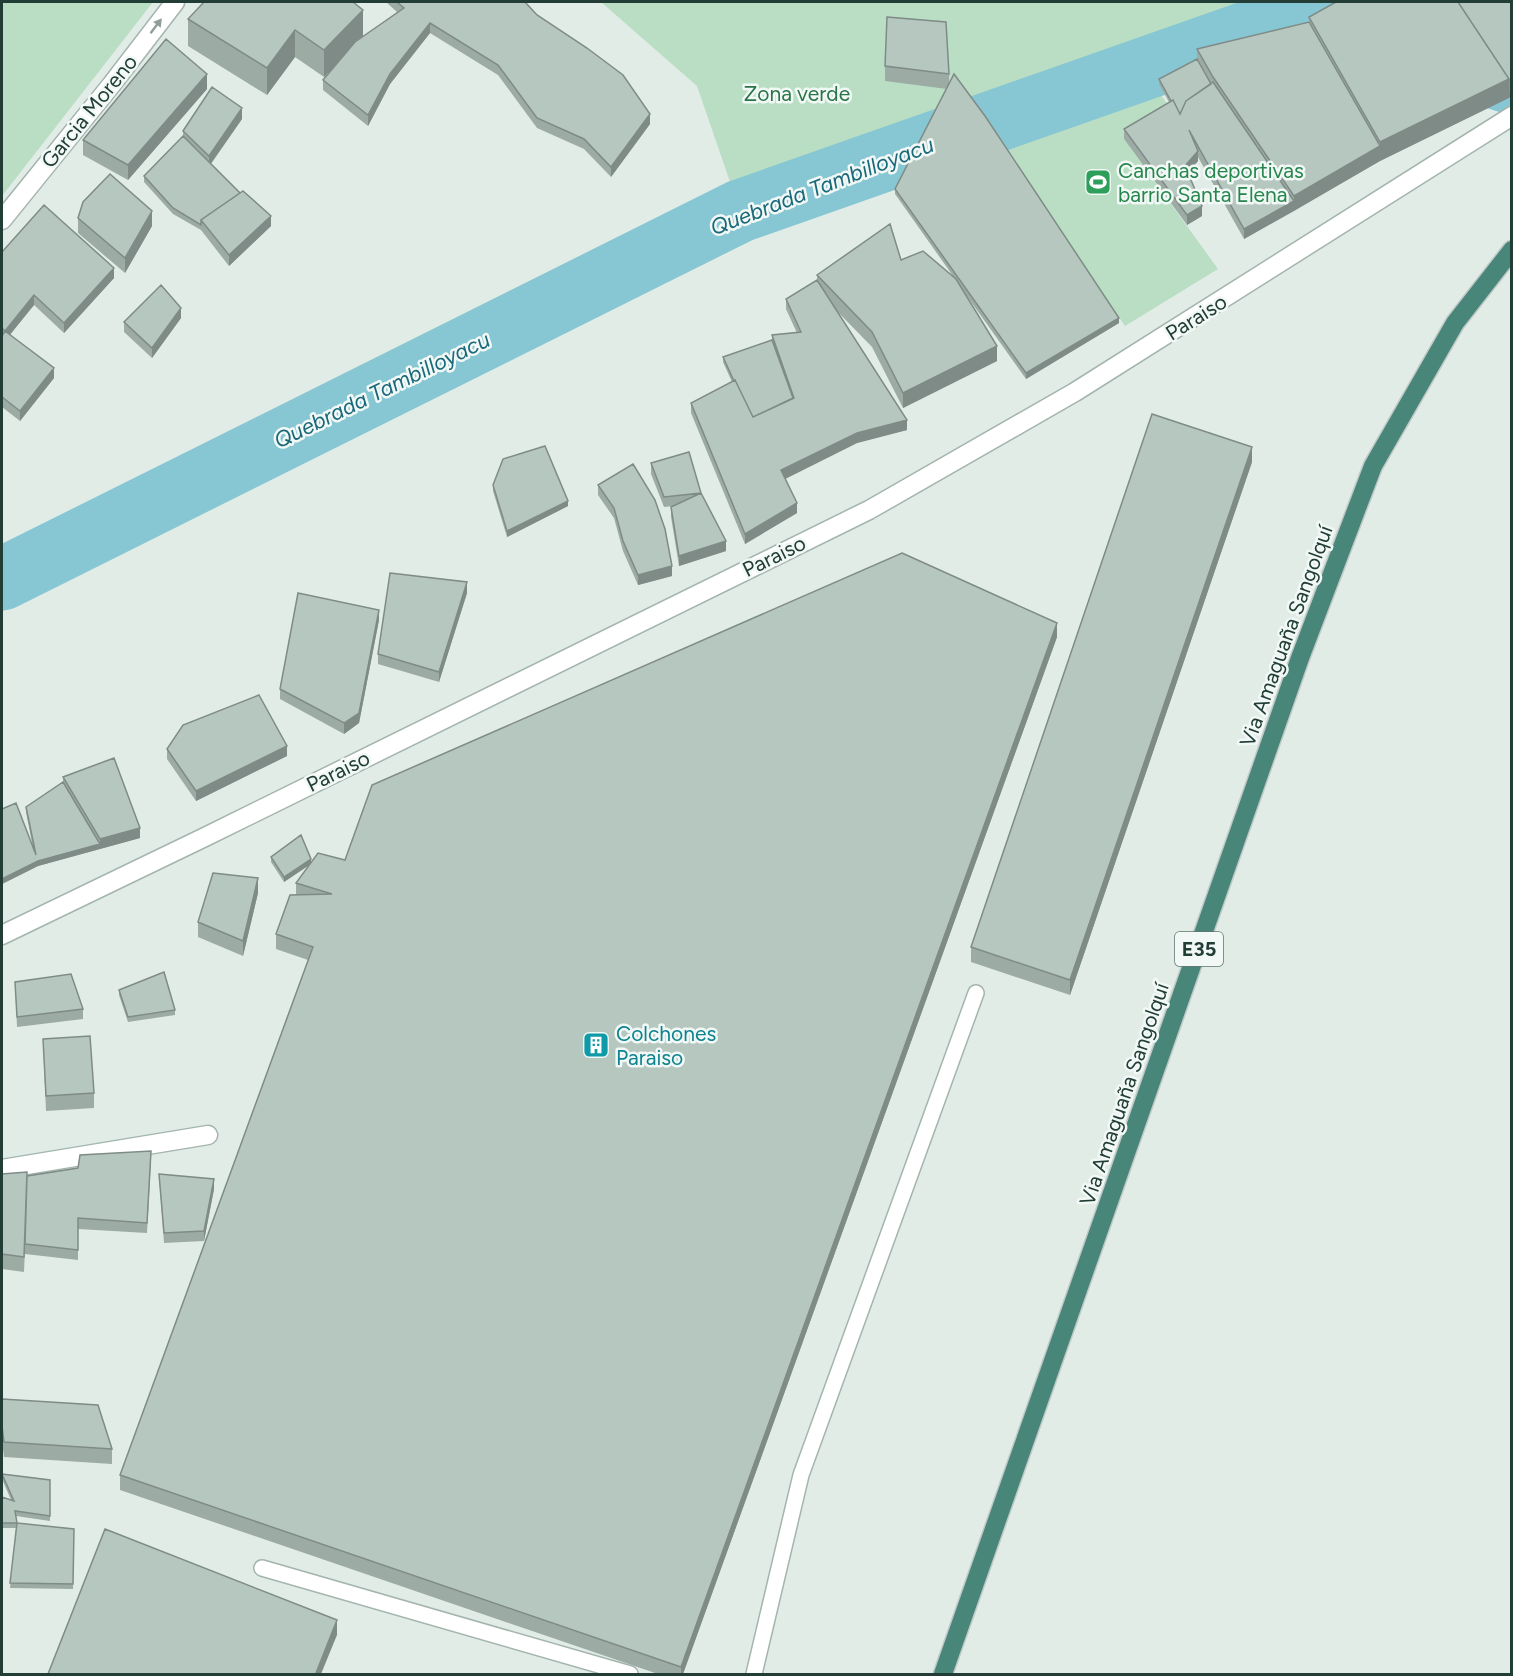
<svg xmlns="http://www.w3.org/2000/svg" width="1513" height="1676" font-family="Figtree,sans-serif">
	<rect width="100%" height="100%" fill="#e1ece7"/>
	<!-- green -->
	<path fill="#b9dec4" d="M2,2H153L2,196Z
		M601,2H1320L1143,70L1171,109L1124,139L1218,269L1125,326L985,122L740,211L697,86Z"/>
	<g fill="none" stroke-linecap="round" stroke-linejoin="round">
		<!-- river -->
		<path stroke="#87c6d3" stroke-width="63" d="M2,579L740,211L1300,14L1512,83"/>
		<defs>
			<path id="service" d="M262,1568L630,1674
				M754,1674L801,1475L976,993"/>
			<path id="minor" d="M2,1169L208,1135"/>
			<path id="tertiary" d="M2,220L112,84L175,2
				M2,935L205,837L869,510L1075,392L1512,116"/>
			<path id="trunk" d="M943,1674L1300,658L1373,466L1455,323L1512,250"/>
		</defs>
		<!-- service casing -->
		<use href="#service" stroke="#a4b4ae" stroke-width="18"/>
		<!-- minor casing -->
		<use href="#minor" stroke="#a4b4ae" stroke-width="21"/>
		<!-- tertiary casing -->
		<use href="#tertiary" stroke="#a4b4ae" stroke-width="21"/>
		<!-- trunk casing -->
		<use href="#trunk" stroke="#c1c9c7" stroke-width="21"/>
		<!-- service -->
		<use href="#service" stroke="#fff" stroke-width="15"/>
		<!-- minor -->
		<use href="#minor" stroke="#fff" stroke-width="18"/>
		<!-- tertiary -->
		<use href="#tertiary" stroke="#fff" stroke-width="18"/>
		<!-- trunk -->
		<use href="#trunk" stroke="#488679" stroke-width="18"/>
	</g>
	<!-- wall -->
	<path fill="#9daba5" d="M386,2H525L537,15L650,124L611,177L584,149L537,128L498,75L430,33L390,84L368,126L323,90V80L334,67L324,77L295,57L267,95L188,46V19L363,37L397,12Z
		M1512,2V96L1380,161L1244,239L1198,157V161L1188,172L1202,216L1187,225L1124,139V129L1169,102L1159,84V79L1197,59V49L1309,22V17Z
		M885,66L949,74V84L1119,323L1026,379L964,292L997,361L903,408L872,347L836,310L907,430L857,443L785,479L797,513L745,544L691,413V403L732,382L723,362V357L772,340V335L797,333L786,309V299L817,280V275L901,260L953,276L895,194V189L947,89L885,81Z
		M207,89L128,180L83,155V140Z
		M242,119L211,164L271,226L229,266L201,230L173,214L144,182V176L183,136V131Z
		M78,218L152,226L125,273L78,233Z
		M2,252L114,278L64,333L34,305L10,334L54,378L20,421L2,407Z
		M181,318L152,358L124,332V322Z
		M1252,462L1070,995L971,962V947Z
		M651,463L701,493L726,551L679,566L671,517V507L674,506L664,507L651,474Z
		M493,485L568,506L507,537L493,491Z
		M598,485L672,576L638,585L623,551L614,518L598,495Z
		M467,593L439,682L378,664V654Z
		M379,620L359,723L344,734L280,699V689Z
		M1057,637L683,1674H658L120,1490V1475L308,960L276,949V934L296,895V883L309,865L284,882L271,862V857L311,862L345,860Z
		M167,749L287,756L196,801L167,759Z
		M63,777L140,838L38,866L2,884V809L33,848L26,812V807L63,782Z
		M258,893L243,956L198,937V922Z
		M15,982L83,1009V1019L17,1027Z
		M119,990L175,1010V1015L128,1022L119,995Z
		M43,1039L94,1093V1108L46,1111Z
		M151,1161L147,1233L78,1229V1260L25,1254V1250L24,1272L2,1269V1174L27,1176Z
		M159,1174L214,1189L204,1241L164,1243Z
		M2,1399L112,1449V1464L4,1457L2,1441Z
		M2,1474L50,1480V1521L16,1516L17,1523L74,1529L73,1589L10,1588L16,1528H2V1497L11,1500L2,1479Z"/>
	<!-- shaded-wall -->
	<path fill="#7f8b86" d="M363,10V37L324,77V50Z
		M430,23V33L390,84L368,126V115L390,74Z
		M295,30V57L267,95V68Z
		M207,74V89L128,180V165Z
		M1509,79L1512,91V96L1509,98L1380,161L1294,211V196L1380,146V142Z
		M242,108V119L209,166V156Z
		M650,114V124L611,177V167Z
		M1198,151V161L1185,176V166Z
		M1294,201V211L1244,239V229Z
		M1202,206V216L1187,225V215Z
		M152,211V226L125,273V258Z
		M271,216V226L229,266V255Z
		M114,268V278L64,333V323Z
		M34,295V305L5,341V331Z
		M181,308V318L152,358V348Z
		M1119,318V323L1026,379V373Z
		M997,346V361L903,408V393Z
		M54,368V378L20,421V411Z
		M907,420V430L857,443L781,481V470L857,433Z
		M1252,447V462L1070,995V980Z
		M568,501V506L507,537V531Z
		M797,503V513L745,544V534Z
		M726,541V551L679,566V556Z
		M672,566V576L638,585V575Z
		M467,582V593L439,682V672Z
		M379,610V620L359,723L344,734V723Z
		M1057,623V637L683,1674H681V1667Z
		M287,746V756L196,801V791Z
		M140,828V838L38,866L2,884V879L38,861L100,844V839Z
		M311,859V864L284,882V877Z
		M258,878V893L243,956V941Z
		M214,1179V1189L204,1241V1231Z
		M337,1620V1635L321,1674H316Z"/>
	<!-- building -->
	<path fill="#b6c7c0" stroke="#7f8b86" stroke-width="1.5" d="M204,2H353L363,10L324,50L295,30L267,68L188,19Z
		M397,2H525L537,15L587,48L623,75L650,114L611,167L584,139L537,118L498,65L430,23L390,74L368,115L323,80L355,42L404,8Z
		M1336,2H1458L1509,79L1380,142L1309,17Z
		M1458,2H1512V91L1509,93V79Z
		M887,17L946,22L949,74L885,66Z
		M1309,22L1380,146L1294,196L1213,77L1197,49Z
		M166,39L207,74L128,165L83,140Z
		M1197,59L1211,84L1186,101L1180,114L1173,100L1171,101L1159,79Z
		M954,74L985,116L1119,318L1026,373L895,189Z
		M1213,82L1294,201L1244,229L1189,130L1198,151L1185,166L1202,206L1187,215L1124,129L1173,100L1180,114L1186,101Z
		M212,87L242,108L209,156L183,131Z
		M183,136L240,193L201,220V225L173,208L144,176Z
		M110,174L152,211L125,258L78,218L83,202Z
		M243,191L271,216L229,255L201,220Z
		M44,205L114,268L64,323L34,295L5,331L2,328V252Z
		M890,224L901,260L923,251L956,279L997,346L903,393L872,332L817,275Z
		M817,280L907,420L857,433L781,470L797,503L745,534L691,403L735,380L753,417L794,398L772,335L801,332L786,299Z
		M161,285L181,308L152,348L124,322Z
		M5,331L54,368L20,411L2,397V336Z
		M772,340L793,398L753,417L735,380L734,381L723,357Z
		M1152,414L1252,447L1070,980L971,947Z
		M545,446L568,501L507,531L493,485L503,459Z
		M689,452L701,493L664,497L651,463Z
		M633,464L655,500L665,529L672,566L638,575L623,541L614,508L598,485Z
		M701,493L726,541L679,556L671,507Z
		M902,553L1057,623L681,1667L120,1475L313,947L276,934L290,895L332,894L296,883L318,853L345,860L372,785Z
		M390,573L467,582L439,672L378,654Z
		M298,593L379,610L359,713L344,723L280,689Z
		M259,695L287,746L196,791L167,749L183,725Z
		M114,758L140,828L100,839L63,777Z
		M63,782L100,844L38,861L2,879V809L16,803L36,855L26,807Z
		M301,835L311,859L284,877L271,857Z
		M213,873L258,878L243,941L198,922Z
		M164,972L175,1010L128,1017L119,990Z
		M71,974L83,1009L17,1017L15,982Z
		M90,1036L94,1093L46,1096L43,1039Z
		M151,1151L147,1223L78,1218V1250L25,1244L27,1176L78,1168L80,1155Z
		M27,1172L24,1257L2,1254V1174Z
		M159,1174L214,1179L204,1231L164,1233Z
		M2,1399L98,1405L112,1449L4,1442L2,1426Z
		M2,1474L50,1480V1516L15,1511L17,1523H2V1497L14,1501Z
		M17,1523L74,1529L73,1584L10,1583Z
		M105,1529L337,1620L316,1673L319,1674H48Z"/>
	<!-- one-way arrows -->
	<defs><path id="oneway-solid" d="M-6-.8H1V-3.2L6.5 0L1 3.2V.8H-6Z" transform="scale(1.5)"/></defs>
	<use fill="#909e9a" href="#oneway-solid" transform="translate(156 26) rotate(-53)"/>
	<!-- icons -->
	<defs>
		<symbol id="stadium-square" viewBox="-11 -11 22 22"><rect x="-9" y="-9" width="18" height="18" rx="4" fill="#2e9e5b" stroke="#f1f8f5"/><path d="M0-5a6.5 5 0 1 0 0 10a6.5 5 0 1 0 0-10ZM-3.5-1.8h7v3.6h-7Z" fill="#fff"/></symbol>
		<symbol id="building-square" viewBox="-11 -11 22 22"><rect x="-9" y="-9" width="18" height="18" rx="4" fill="#0f9aa8" stroke="#f1f8f5"/><path d="M-4-6H4V6H1V3H-1V6H-4ZM-2.5-4.3h1.7v1.8h-1.7ZM.8-4.3h1.7v1.8H.8ZM-2.5-1h1.7V.8h-1.7ZM.8-1h1.7V.8H.8Z" fill="#fff"/></symbol>
	</defs>
	<g fill-rule="evenodd">
		<use href="#stadium-square" x="1083" y="167" width="30" height="30"/>
		<use href="#building-square" x="581" y="1030" width="30" height="30"/>
	</g>
	<g text-anchor="middle" dominant-baseline="central" stroke-width="5" stroke-linejoin="round" paint-order="stroke">
		<!-- shield labels -->
		<rect fill="#f1f8f5" stroke="#5f756f" stroke-width="1.5" x="1175" y="932" width="48" height="34" rx="4.5"/>
		<g font-size="20" font-weight="bold" fill="#213d36">
			<text x="1199" y="949">E35</text>
		</g>
		<!-- park labels -->
		<g font-size="21" fill="#2a7548" stroke="#f1f8f5">
			<text x="797" y="93">Zona verde</text>
		</g>
		<!-- street labels -->
		<g font-size="21" fill="#213d36" stroke="#f1f8f5">
			<text transform="translate(89 111) rotate(-51)">Garcia Moreno</text>
			<text transform="translate(1196 317) rotate(-32)">Paraiso</text>
			<text transform="translate(774 556) rotate(-26)">Paraiso</text>
			<text transform="translate(1286 636) rotate(-70)">Via Amaguaña Sangolquí</text>
			<text transform="translate(338 771) rotate(-26)">Paraiso</text>
			<text transform="translate(1124 1094) rotate(-71)">Via Amaguaña Sangolquí</text>
		</g>
		<!-- leisure labels -->
		<g font-size="21" fill="#27864d" stroke="#f1f8f5" text-anchor="start">
			<text x="1118" y="170">Canchas deportivas<tspan x="1118" dy="24">barrio Santa Elena</tspan></text>
		</g>
		<!-- culture labels -->
		<g font-size="21" fill="#0d838f" stroke="#f1f8f5" text-anchor="start">
			<text x="616" y="1033">Colchones<tspan x="616" dy="24">Paraiso</tspan></text>
		</g>
		<!-- water labels -->
		<g font-size="22" font-style="italic" fill="#19697b" stroke="#f1f8f5">
			<text transform="translate(822 186) rotate(-21)">Quebrada Tambilloyacu</text>
			<text transform="translate(382 390) rotate(-26)">Quebrada Tambilloyacu</text>
		</g>
	</g>
	<!-- border -->
	<rect width="1513" height="1676" fill="none" stroke="#213d36" stroke-width="6"/>
</svg>
